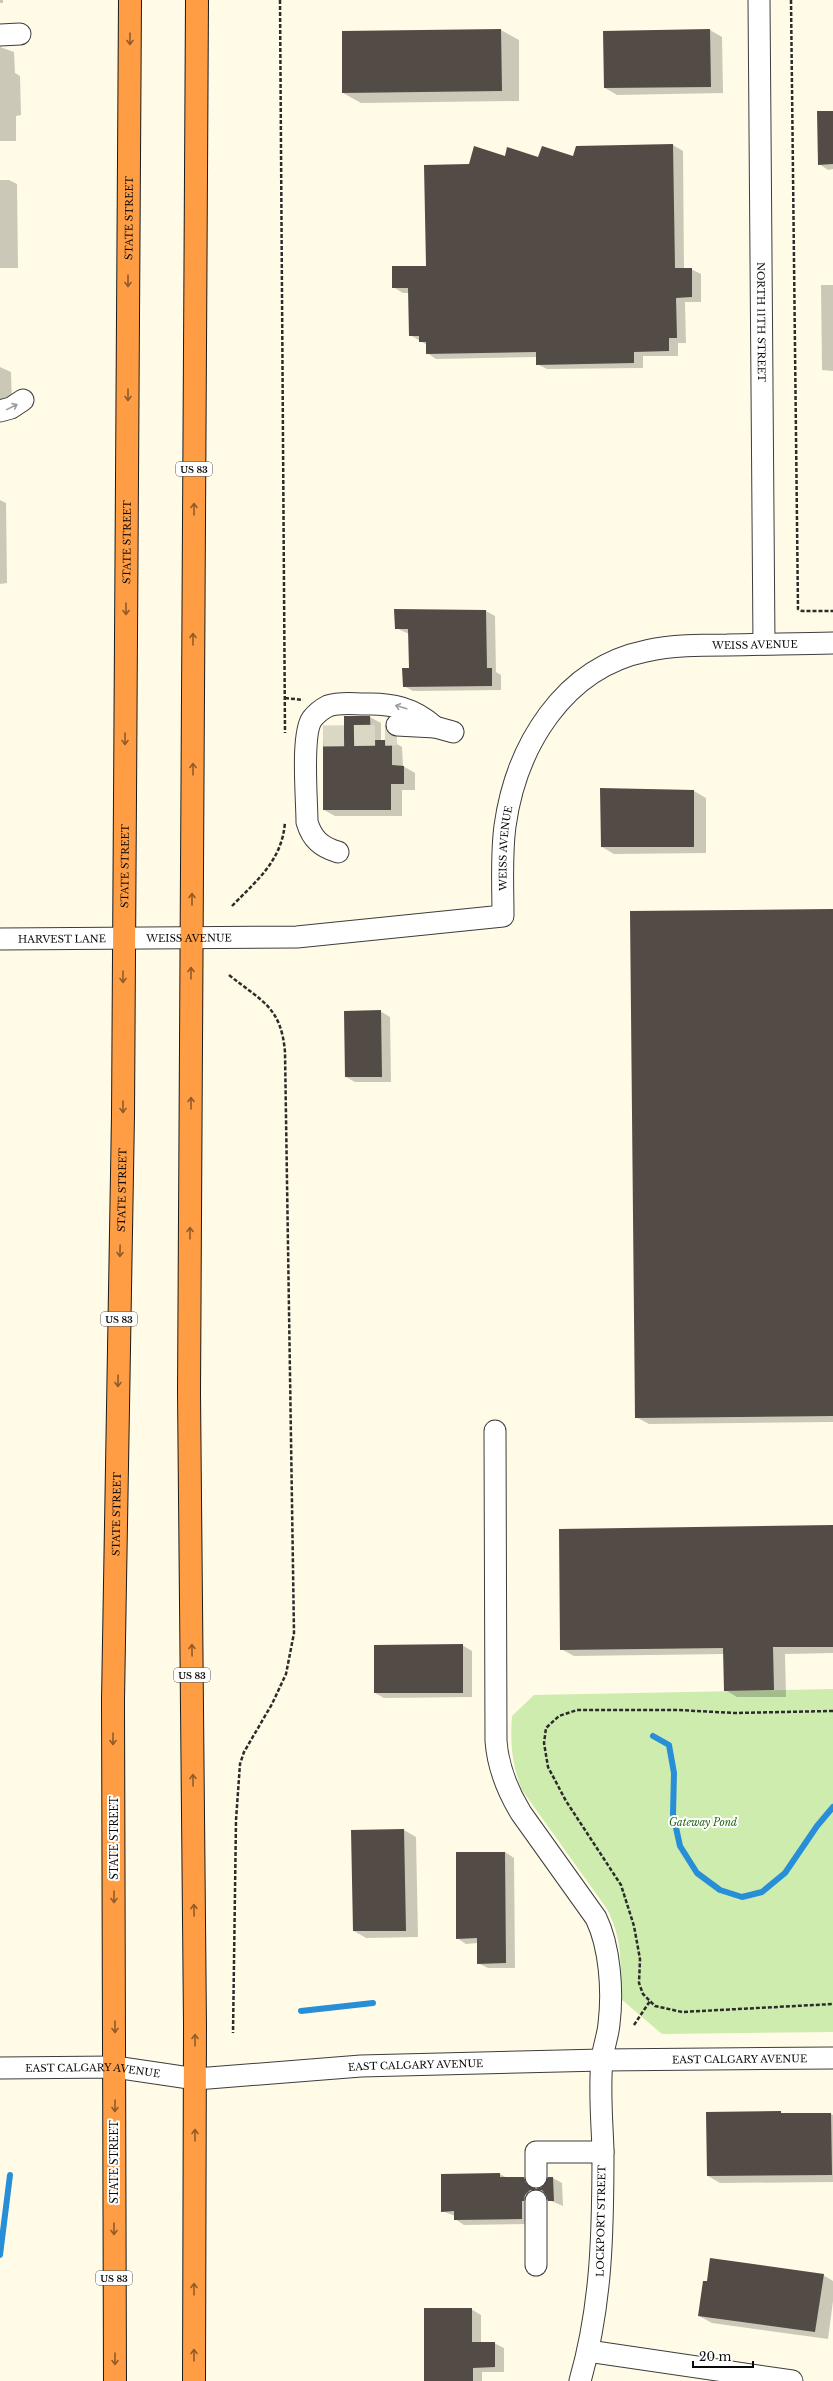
<svg xmlns="http://www.w3.org/2000/svg" width="833" height="2381" font-family="'Libre Baskerville',serif">
	<rect width="100%" height="100%" fill="#fffbe6"/>
	<!-- green -->
	<path fill="#cdecae" d="M833,1689V2032L662,2034L621,1999C621,1965 623,1940 607,1909L522,1790C512,1765 510,1743 512,1716L534,1695Z"/>
	<!-- shadow -->
	<path fill="#0003" d="M0,0H3V3H0Z
		M501,30L519,40V101L361,103L343,93V32Z
		M710,30L722,37L723,93L617,95L605,88Z
		M0,47L14,52L15,73L20,76L21,115L16,116V141H0Z
		M833,112V169L828,170L819,164Z
		M673,145L683,151L684,269H691L701,274V302H685L686,343H678V356H643V368L547,369L537,364V357L436,359L427,353V345L410,335L409,293H403L393,287L427,267L469,165L505,157H574L577,147Z
		M0,180H9L17,184L18,268H0Z
		M821,285H833V371L822,370Z
		M0,367L11,372L12,403L0,408Z
		M0,500L6,503L7,583L0,584Z
		M486,611L495,616L496,672L501,675V690L413,691L404,686L410,669L409,634L396,628Z
		M345,717H370L381,723V741H392L402,747L403,766L415,773V790H402V816H335L324,810L345,741Z
		M694,791L706,798V853L614,854L602,847Z
		M833,910V1422L649,1424L636,1417Z
		M380,1011L390,1017L391,1082H355L346,1077Z
		M833,1526V1653L785,1654L786,1697H737L725,1690V1654L574,1656L561,1649Z
		M462,1645L472,1651V1697L384,1698L375,1693Z
		M404,1830L416,1837L418,1937L366,1938L354,1931L352,1831Z
		M505,1852L514,1858L515,1968H488L478,1963V1943L466,1944L457,1938Z
		M831,2114L833,2115V2182L720,2183L708,2176Z
		M500,2174L507,2178H524L533,2183L535,2190L543,2188L553,2178L562,2183L563,2206L549,2200L547,2195H540L531,2224L464,2225L455,2219V2216L442,2211Z
		M823,2275L833,2281V2301L828,2339L712,2323L699,2316Z
		M471,2309L481,2315V2343H494L504,2348V2372H482V2381H425Z"/>
	<g fill="none" stroke-linecap="round" stroke-linejoin="round">
		<!-- stream -->
		<path stroke="#288ed7" stroke-width="6" d="M653,1736L669,1745L674,1773L673,1814L680,1846L697,1873L720,1890L742,1897L762,1892L785,1873L817,1826L833,1807
			M301,2011L373,2003
			M0,2255L10,2175"/>
	</g>
	<!-- building -->
	<path fill="#534b45" d="M501,29L502,91L342,93V31Z
		M710,29L711,87L604,88L603,31Z
		M817,111H833V164L818,165Z
		M673,144L675,268H692V297L676,298L677,338H669V351L634,352V363L536,365V352L426,354V342H419V336H409L408,288H392V266H426L424,165L469,164L474,146L505,156L507,147L538,157L542,146L573,156L576,146Z
		M394,609L486,610L487,668H492V686L403,687L402,668H409L408,629H395Z
		M344,716H370L371,740H392V765L404,766V784H391V810H323V740H344Z
		M600,788L694,790V847H601Z
		M833,909V1416L635,1418L630,911Z
		M381,1010L382,1077H345L344,1011Z
		M833,1525V1647H773L774,1690L724,1691L723,1648L560,1650L559,1529Z
		M463,1644V1693H374V1645Z
		M404,1829L406,1931H353L351,1830Z
		M456,1852H505L506,1963L477,1964V1938L456,1939Z
		M781,2111V2113H831L832,2175L707,2176L706,2112Z
		M500,2173V2177H524L526,2183L536,2189L542,2187L548,2177H553L554,2201H548L546,2195L542,2190H530L525,2195L524,2201H522V2219L454,2220V2211L441,2212V2174Z
		M710,2258L824,2274L815,2332L698,2316L703,2281H707Z
		M424,2308H472V2342H495V2367L473,2368V2381H424Z"/>
	<g fill="none" stroke-linecap="round" stroke-linejoin="round">
		<!-- minor-tunnel -->
		<path stroke="#dad7c5" stroke-width="21" stroke-dasharray="21 10" stroke-linecap="butt" d="M323,736L397,735"/>
		<defs>
			<g id="minor">
				<path id="s1" d="M759,0L764,644"/>
				<path d="M0,35L20,34"/>
				<path d="M0,411L11,408L23,400"/>
				<path d="M397,725L435,727L453,732"/>
				<path d="M338,852C321,847 312,839 307,822C307,800 301,735 312,719C316,714 322,709 328,706C340,702 353,704 365,704C391,703 414,708 435,727"/>
				<path id="s2" d="M0,939L297,937L503,916C503,886 501,856 505,826C516,747 563,668 646,651C672,645 700,645 727,645C762,644 798,644 833,643"/>
				<path d="M495,1431L496,1741C498,1768 507,1790 521,1813L596,1918C610,1947 613,1991 609,2024C608,2036 603,2048 602,2060C599,2089 602,2121 603,2150C603,2230 602,2304 580,2381"/>
				<path id="s3" d="M0,2068L115,2067L196,2079L361,2066L602,2060L833,2058"/>
				<path d="M536,2177V2152H603"/>
				<path d="M536,2201V2265"/>
				<path d="M588,2351L792,2381"/>
			</g>
			<g id="highway">
				<path id="s4" d="M115,2381L113,1700L123,1115L130,0"/>
				<path d="M194,2381L195,2025L189,1392L197,0"/>
			</g>
		</defs>
		<!-- minor casing -->
		<use href="#minor" stroke="#3d3d3d" stroke-width="23"/>
		<!-- highway casing -->
		<use href="#highway" stroke="#1b1b1b" stroke-width="24"/>
		<!-- path -->
		<path stroke="#2c2c2c" stroke-width="2.5" stroke-dasharray="4 2" stroke-linecap="butt" d="M280,0L285,733
			M791,0L798,609L802,611H833
			M285,698L303,700
			M232,906C257,880 282,861 285,822
			M229,975C261,1001 281,1006 285,1052L294,1633L286,1674L272,1704L244,1752L240,1764L236,1820L233,2033
			M833,1711L735,1713L678,1710H577L559,1716L546,1728L544,1743L548,1767L566,1801L621,1885L634,1926L640,1959L639,1983L643,1994L655,2006L682,2012L833,2004
			M634,2025L650,2001"/>
		<!-- minor -->
		<use href="#minor" stroke="#fff" stroke-width="21"/>
		<!-- highway -->
		<use href="#highway" stroke="#ff9d44" stroke-width="22"/>
	</g>
	<!-- one-way arrows -->
	<defs><path id="oneway-shaft" d="M-6 0H5M1.5-3L5.5 0L1.5 3" fill="none" stroke-width="1.6" stroke-linecap="round" stroke-linejoin="round"/></defs>
	<g stroke="#915b2a">
		<use href="#oneway-shaft" transform="translate(130 39) rotate(90)"/>
		<use href="#oneway-shaft" transform="translate(128 281) rotate(90)"/>
		<use href="#oneway-shaft" transform="translate(128 395) rotate(90)"/>
		<use href="#oneway-shaft" transform="translate(194 509) rotate(-90)"/>
		<use href="#oneway-shaft" transform="translate(126 609) rotate(90)"/>
		<use href="#oneway-shaft" transform="translate(193 639) rotate(-90)"/>
		<use href="#oneway-shaft" transform="translate(125 739) rotate(90)"/>
		<use href="#oneway-shaft" transform="translate(193 769) rotate(-90)"/>
		<use href="#oneway-shaft" transform="translate(192 899) rotate(-90)"/>
		<use href="#oneway-shaft" transform="translate(191 973) rotate(-90)"/>
		<use href="#oneway-shaft" transform="translate(123 977) rotate(90)"/>
		<use href="#oneway-shaft" transform="translate(191 1103) rotate(-90)"/>
		<use href="#oneway-shaft" transform="translate(123 1107) rotate(90)"/>
		<use href="#oneway-shaft" transform="translate(190 1233) rotate(-90)"/>
		<use href="#oneway-shaft" transform="translate(120 1251) rotate(91)"/>
		<use href="#oneway-shaft" transform="translate(118 1381) rotate(91)"/>
		<use href="#oneway-shaft" transform="translate(192 1650) rotate(-91)"/>
		<use href="#oneway-shaft" transform="translate(113 1739) rotate(90)"/>
		<use href="#oneway-shaft" transform="translate(193 1780) rotate(-91)"/>
		<use href="#oneway-shaft" transform="translate(114 1897) rotate(90)"/>
		<use href="#oneway-shaft" transform="translate(194 1910) rotate(-91)"/>
		<use href="#oneway-shaft" transform="translate(115 2027) rotate(90)"/>
		<use href="#oneway-shaft" transform="translate(195 2040) rotate(-90)"/>
		<use href="#oneway-shaft" transform="translate(115 2106) rotate(91)"/>
		<use href="#oneway-shaft" transform="translate(195 2135) rotate(-90)"/>
		<use href="#oneway-shaft" transform="translate(114 2229) rotate(90)"/>
		<use href="#oneway-shaft" transform="translate(194 2289) rotate(-90)"/>
		<use href="#oneway-shaft" transform="translate(194 2355) rotate(-90)"/>
		<use href="#oneway-shaft" transform="translate(115 2359) rotate(90)"/>
	</g>
	<g stroke="#9d9d9d">
		<use href="#oneway-shaft" transform="translate(12 407) rotate(-26)"/>
		<use href="#oneway-shaft" transform="translate(401 707) rotate(-163)"/>
	</g>
	<g text-anchor="middle" dominant-baseline="central" stroke-width="4" stroke-linejoin="round" paint-order="stroke">
		<!-- shield labels -->
		<g fill="#fff" stroke="#545454" stroke-width="1">
			<rect x="176" y="462" width="36" height="14" rx="3"/>
			<rect x="101" y="1312" width="36" height="14" rx="3"/>
			<rect x="174" y="1668" width="36" height="14" rx="3"/>
			<rect x="96" y="2271" width="36" height="14" rx="3"/>
		</g>
		<g font-size="9" font-weight="bold" fill="#0a0a0a">
			<text x="194" y="469">US 83</text>
			<text x="119" y="1319">US 83</text>
			<text x="192" y="1675">US 83</text>
			<text x="114" y="2278">US 83</text>
		</g>
		<!-- street labels -->
		<g font-size="10" fill="#0a0a0a" stroke="#fff">
			<text stroke="none"><textPath href="#s4" startOffset="2163">STATE STREET</textPath></text>
			<text stroke="none"><textPath href="#s1" startOffset="322">NORTH 11TH STREET</textPath></text>
			<text stroke="none"><textPath href="#s4" startOffset="1839">STATE STREET</textPath></text>
			<text stroke="none"><textPath href="#s2" startOffset="943">WEISS AVENUE</textPath></text>
			<text stroke="none"><textPath href="#s2" startOffset="572">WEISS AVENUE</textPath></text>
			<text stroke="none"><textPath href="#s4" startOffset="1515">STATE STREET</textPath></text>
			<text stroke="none"><textPath href="#s2" startOffset="189">WEISS AVENUE</textPath></text>
			<text stroke="none"><textPath href="#s2" startOffset="62">HARVEST LANE</textPath></text>
			<text stroke="none"><textPath href="#s4" startOffset="1191">STATE STREET</textPath></text>
			<text stroke="none"><textPath href="#s4" startOffset="867">STATE STREET</textPath></text>
			<text transform="translate(114 1838) rotate(-90)">STATE STREET</text>
			<text stroke="none"><textPath href="#s3" startOffset="741">EAST CALGARY AVENUE</textPath></text>
			<text stroke="none"><textPath href="#s3" startOffset="417">EAST CALGARY AVENUE</textPath></text>
			<text stroke="none"><textPath href="#s3" startOffset="93">EAST CALGARY AVENUE</textPath></text>
			<text transform="translate(114 2162) rotate(-90)">STATE STREET</text>
			<text transform="translate(601 2221) rotate(-89)">LOCKPORT STREET</text>
		</g>
		<!-- park labels -->
		<g font-size="10" font-style="italic" fill="#256517" stroke="#fff">
			<text x="703" y="1822">Gateway Pond</text>
		</g>
	</g>
	<!-- scale -->
	<path d="M693 2361v6h60v-6" fill="none" stroke="#0a0a0a" stroke-width="2"/>
	<text x="699" y="2361" font-size="12" fill="#0a0a0a" stroke="#ffffff" stroke-width="3" paint-order="stroke">20 m</text>
</svg>
